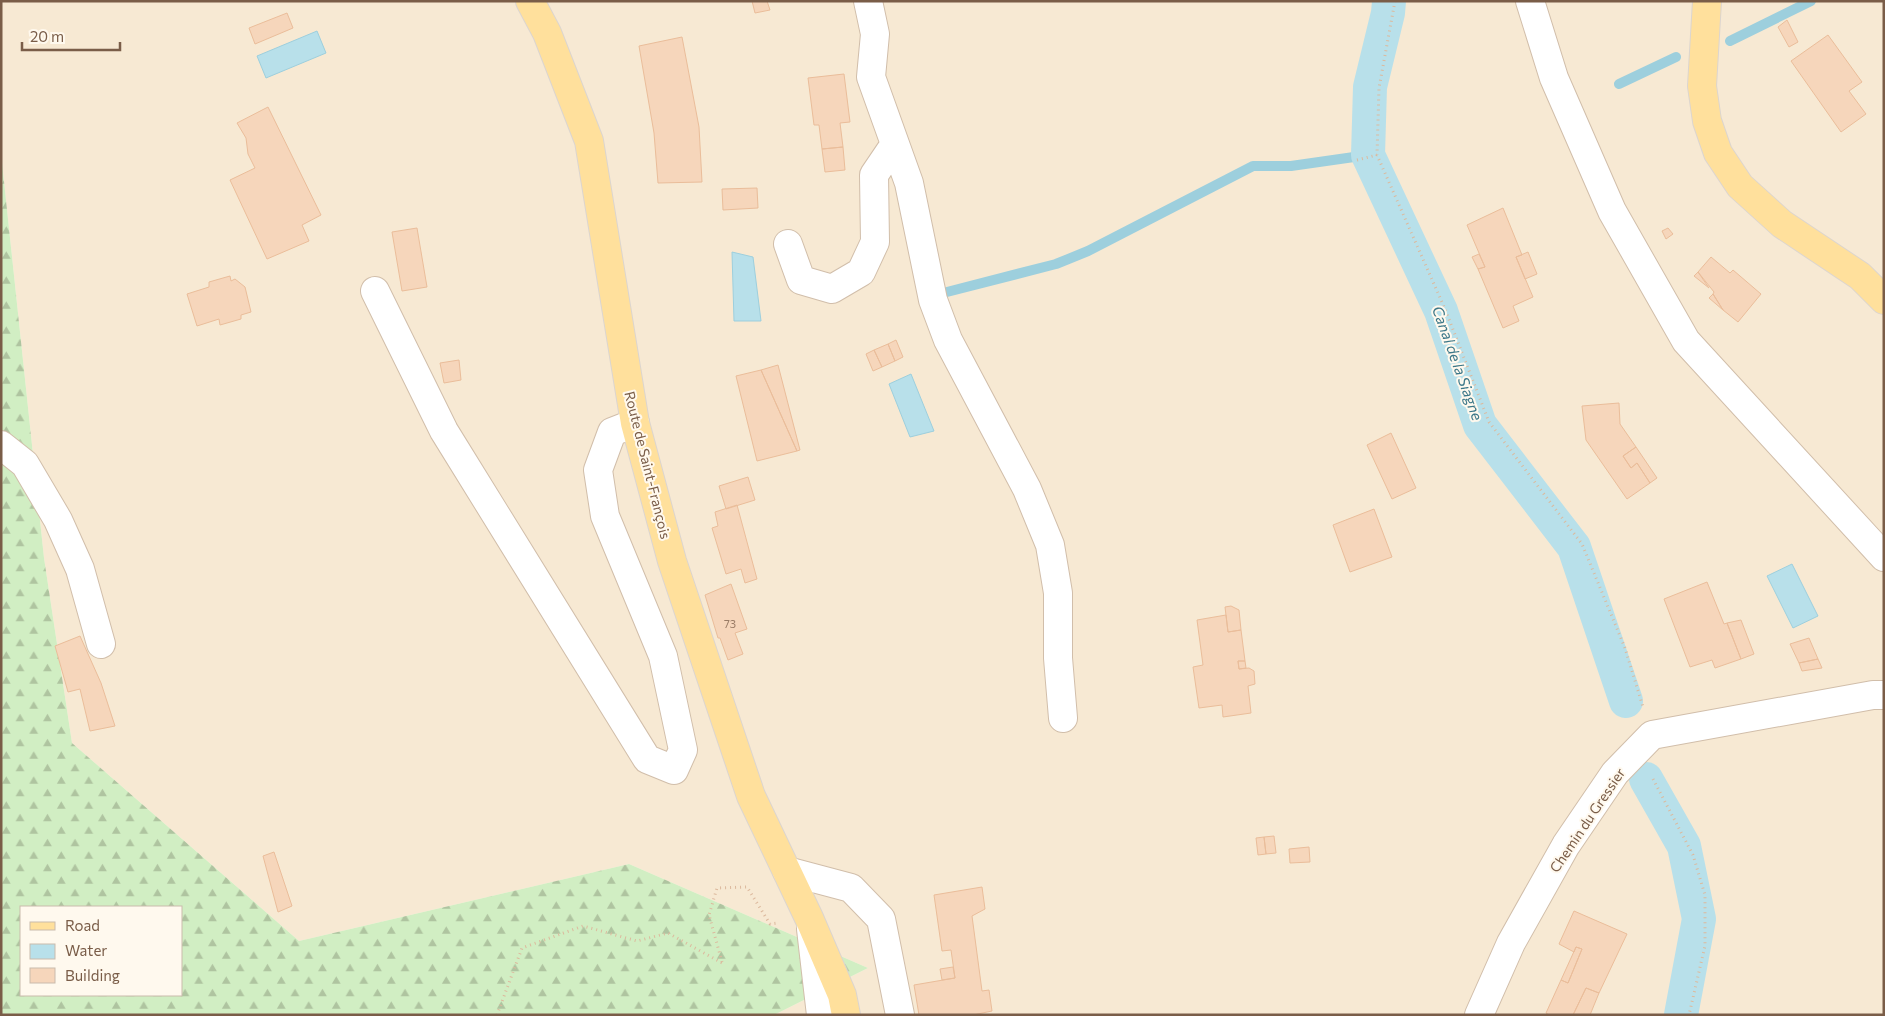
<svg xmlns="http://www.w3.org/2000/svg" width="1885" height="1016" font-family="Commissioner,sans-serif">
	<defs>
		<pattern id="forest-firs" width="22" height="20" patternUnits="userSpaceOnUse" patternTransform="scale(1.25)"><rect width="22" height="20" fill="#d1eec3"/><path d="M5 1l3.5 6h-7zM16 11l3.5 6h-7z" fill="#afc4a0"/></pattern>
	</defs>
	<rect width="100%" height="100%" fill="#fef6e6"/>
	<!-- residential -->
	<path fill="#f7e9d3" d="M1,1H1884V1015H774L868,968L629,864L299,941L72,743L44,558L1,153Z"/>
	<!-- forest -->
	<path fill="url(#forest-firs)" fill-rule="evenodd" d="M1,153L44,558L72,743L299,941L629,864L868,968L774,1015H1ZM21,907H181V995H21Z"/>
	<!-- water -->
	<path fill="#b8e0ea" stroke="#9dcfdd" d="M317,31L326,53L266,78L257,56Z
		M732,252L753,257L761,321H734Z
		M911,374L934,431L910,437L889,384Z
		M1792,564L1818,616L1793,628L1767,576Z"/>
	<g fill="none" stroke-linecap="round" stroke-linejoin="round">
		<!-- stream -->
		<path stroke="#9dcfdd" stroke-width="10" d="M1730,41L1811,1
			M1619,84L1676,57
			M943,293L1056,264L1088,251L1253,166H1291L1368,155"/>
		<!-- canal -->
		<path stroke="#b8e0ea" stroke-width="34" d="M1389,1L1388,13L1370,87L1368,155L1441,311L1480,425L1574,547L1626,701
			M1646,779L1684,846L1699,919L1681,1015"/>
	</g>
	<!-- building -->
	<path fill="#f6d6bb" stroke="#eabd9a" d="M752,1H767L770,10L755,13Z
		M287,13L293,28L255,44L249,28Z
		M1787,20L1798,42L1789,47L1778,27Z
		M1828,35L1862,82L1849,91L1866,114L1841,132L1791,61Z
		M682,37L699,127L702,182L658,183L654,133L639,46Z
		M844,74L850,122L840,123L843,147L822,149L819,125H814L808,78Z
		M268,107L321,215L302,225L309,241L267,259L230,180L255,168L248,154L246,138L237,123Z
		M843,147L845,170L825,172L822,149Z
		M757,188L758,208L723,210L722,189Z
		M1503,208L1522,255L1516,257L1533,297L1513,306L1519,321L1503,328L1478,269L1485,267L1467,225Z
		M417,228L427,287L402,291L392,232Z
		M1668,228L1673,234L1666,239L1662,231Z
		M1528,252L1537,274L1525,279L1516,257Z
		M1479,254L1485,267L1478,269L1472,257Z
		M1711,257L1730,273L1733,270L1761,294L1738,322L1723,310L1713,294L1714,292L1698,272Z
		M1698,272L1709,288L1694,276Z
		M230,276L231,281L235,279L245,287L251,312L241,315V319L220,325L219,319L197,326L187,294L209,287V282Z
		M1713,294L1723,310L1709,298Z
		M896,340L903,357L895,361L888,344Z
		M888,344L895,361L882,367L874,350Z
		M874,350L882,367L873,371L866,354Z
		M459,360L461,380L444,383L440,363Z
		M778,365L800,450L797,451L761,370Z
		M761,370L797,451L757,461L736,376Z
		M1619,403L1620,424L1636,447L1623,456L1631,468L1637,463L1650,483L1627,499L1586,440L1582,406Z
		M1391,433L1416,488L1392,499L1367,445Z
		M1636,447L1657,478L1650,483L1637,463L1631,468L1623,456Z
		M748,477L755,500L726,509L719,486Z
		M737,505L757,579L745,583L741,569L726,574L712,528L718,526L715,512Z
		M1374,509L1392,557L1350,572L1333,525Z
		M1707,582L1724,624L1727,623L1741,659L1715,668L1712,660L1690,667L1664,599Z
		M731,584L747,629L735,633L743,654L728,660L720,638H718L705,595Z
		M1231,606L1239,610L1241,630L1228,632L1225,607Z
		M1226,615L1228,632L1241,630L1245,661H1238L1239,669L1249,668L1254,671L1255,684L1248,686L1251,713L1223,717L1222,705L1199,708L1193,667L1203,665L1197,620Z
		M1741,620L1754,654L1741,659L1727,623Z
		M80,636L101,683L115,726L90,731L80,689L68,692L55,646Z
		M1809,638L1818,659L1799,663L1790,644Z
		M1818,659L1822,668L1802,671L1799,663Z
		M1238,661H1245L1246,668L1239,669Z
		M1274,836L1276,853L1266,854L1264,837Z
		M1264,837L1266,854L1258,855L1256,838Z
		M1309,847L1310,862L1290,863L1289,849Z
		M274,852L292,906L278,912L263,856Z
		M982,887L985,909L972,916L982,991L989,990L992,1011L973,1015H919L914,985L955,978L951,950L942,951L934,895Z
		M1574,911L1627,934L1599,993L1586,988L1573,1015H1549L1546,1013L1561,980L1568,983L1582,949L1576,947L1574,952L1559,944Z
		M1576,947L1582,949L1568,983L1561,980Z
		M953,967L955,978L942,980L940,969Z
		M1586,988L1599,993L1590,1015H1573Z"/>
	<g fill="none" stroke-linecap="round" stroke-linejoin="round">
		<defs>
			<path id="minor" d="M868,1L875,34L871,77L909,183L933,300L948,340L1027,489L1050,545L1058,593V658L1063,718
				M1530,1L1554,78L1612,211L1686,341L1884,557
				M788,244L801,280L832,289L861,272L875,242L874,175L895,144
				M375,291L444,431L647,759L674,770L683,750L663,656L605,516L598,470L612,432L635,423
				M1,445L25,464L58,520L80,569L101,644
				M787,871L851,888L881,919L900,1015
				M811,929L821,1015
				M1479,1015L1511,943L1566,845L1615,773L1652,735L1873,695H1884"/>
			<path id="major" d="M530,1L547,33L589,141L635,423L672,561L751,796L809,918L842,995L846,1015
				M1707,1L1702,86L1707,121L1718,153L1740,186L1782,224L1860,276L1884,300"/>
		</defs>
		<!-- minor casing -->
		<use href="#minor" stroke="#d1beaa" stroke-width="30"/>
		<!-- major casing -->
		<use href="#major" stroke="#dcd5cf" stroke-width="30"/>
		<!-- path -->
		<path stroke="#dcb99d" stroke-width="3" stroke-dasharray="1 4" stroke-linecap="butt" d="M1395,1L1379,88L1377,155L1445,309L1489,422L1582,544L1625,648L1643,707
			M1357,160L1377,155
			M1653,779L1693,855L1705,895V946L1689,1015
			M722,962L709,915L717,888L747,887L770,924L778,923
			M497,1015L522,948L583,926L637,941L668,933L722,963"/>
		<!-- minor -->
		<use href="#minor" stroke="#fff" stroke-width="28"/>
		<!-- major -->
		<use href="#major" stroke="#ffe09c" stroke-width="28"/>
	</g>
	<g text-anchor="middle" dominant-baseline="central" stroke-width="4" stroke-linejoin="round" paint-order="stroke">
		<!-- number labels -->
		<g font-size="11" fill="#997b65">
			<text x="730" y="623">73</text>
		</g>
		<!-- street labels -->
		<g font-size="14" fill="#7a5d48" stroke="#fff9ee">
			<text transform="translate(648 465) rotate(76)">Route de Saint-François</text>
			<text transform="translate(1587 820) rotate(-56)">Chemin du Gressier</text>
		</g>
		<!-- water labels -->
		<g font-size="15" font-style="italic" fill="#3c7788" stroke="#fff9ee">
			<text transform="translate(1458 363) rotate(70)">Canal de la Siagne</text>
		</g>
	</g>
	<!-- border -->
	<rect width="1885" height="1016" fill="none" stroke="#7a5d48" stroke-width="5"/>
	<!-- legend -->
	<rect x="20" y="906" width="162" height="90" fill="#fff9ee" stroke="#cabbac"/>
	<rect x="30" y="922" width="25" height="8" fill="#ffe09c" stroke="#cabbac"/>
	<text x="65" y="931" font-size="15" fill="#7a5d48">Road</text>
	<rect x="30" y="944" width="25" height="15" fill="#b8e0ea" stroke="#cabbac"/>
	<text x="65" y="956" font-size="15" fill="#7a5d48">Water</text>
	<rect x="30" y="968" width="25" height="15" fill="#f6d6bb" stroke="#cabbac"/>
	<text x="65" y="981" font-size="15" fill="#7a5d48">Building</text>
	<!-- scale -->
	<path d="M22 42v8h98v-8" fill="none" stroke="#7a5d48" stroke-width="2.5"/>
	<text x="30" y="42" font-size="15" fill="#7a5d48" stroke="#fff9ee" stroke-width="4" paint-order="stroke">20 m</text>
</svg>
